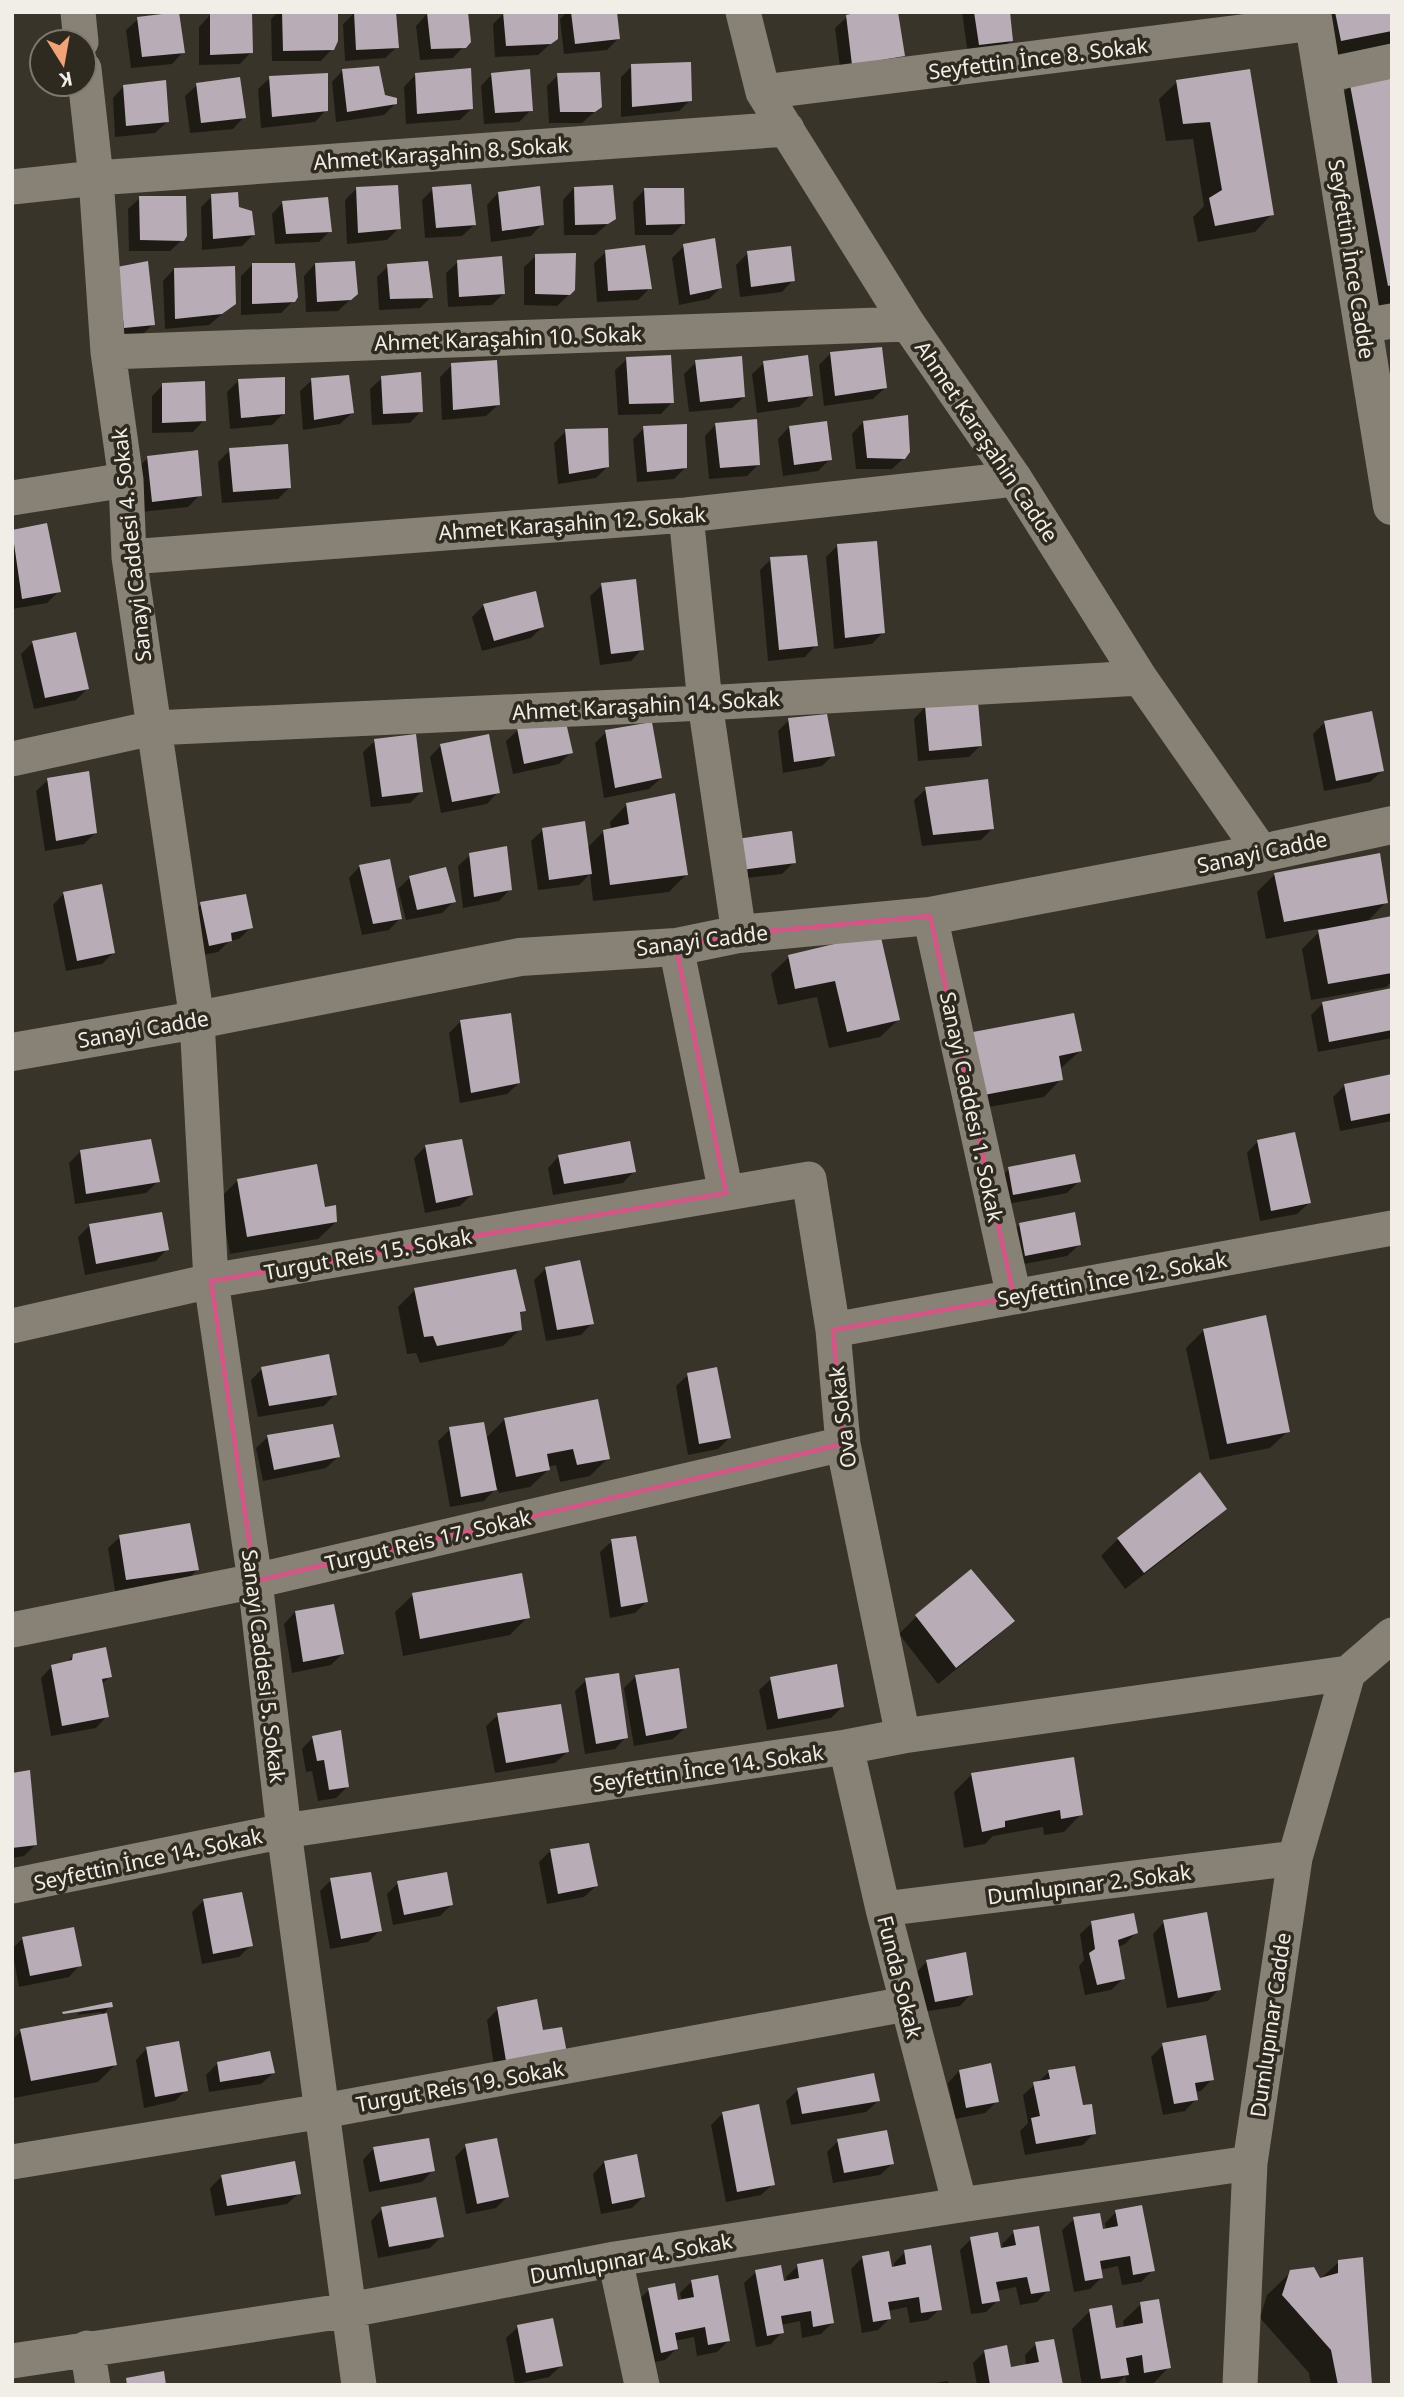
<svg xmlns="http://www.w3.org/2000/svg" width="1404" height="2397" font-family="'Noto Sans',sans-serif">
	<rect width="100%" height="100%" fill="#393429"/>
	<!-- shadow -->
	<path fill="#0007" d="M236,12H250L251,52L240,64L199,65V27L210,15Z
		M278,12H336L332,49L321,61H272L271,19Z
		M448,12H466L469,41L453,58L420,60L416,26L427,14Z
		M567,12H616L619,38L607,50L564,54L560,19Z
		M962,12H1008L1011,40L1000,52L968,55Z
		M1315,12H1392V44L1324,57Z
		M354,13L397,47L385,58L345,61L343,24Z
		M504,13L557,38L538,55L495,57L493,24Z
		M847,17L903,55L892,67L841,75L835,28Z
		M138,19L183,52L172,64L131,68L126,30Z
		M632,66L690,100L679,111L621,117V77Z
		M343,70L384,96L395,104L384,115L336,122L332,82Z
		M1249,71L1272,214L1255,232L1198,242L1193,217L1204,206L1193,139L1166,141L1159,99L1177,82Z
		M492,74L531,110L519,122L484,124L481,86Z
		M415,75L471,109L460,120L406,124L404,87Z
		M558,75L600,107L582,123H549L547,86Z
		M270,78L326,110L315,122L261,128L258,89Z
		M1392,78V303L1366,308L1327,109L1350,86Z
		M197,85L244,117L233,129L190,133L185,96Z
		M124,86L167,122L155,133L115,137L113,98Z
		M574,188L614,218L595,235H564L563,200Z
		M356,189L399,228L387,240L347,244L345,200Z
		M433,189L474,225L462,236L425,238L422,200Z
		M644,190L684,223L672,235H635L633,202Z
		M498,193L542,224L531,236L491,242L487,205Z
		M212,196L237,208L254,234L242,246L202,250L201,207Z
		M140,198L182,240L170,251H129L128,209Z
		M283,202L330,231L319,242L275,244L272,214Z
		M684,246L720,288L709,299L679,305L672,258Z
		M606,252L650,288L638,300L597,302L594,263Z
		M748,253L793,280L782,292L740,297L736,265Z
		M536,256L574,290L557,306L524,305V267Z
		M458,262L503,294L492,305L448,307L446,273Z
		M253,264L293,301L281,313L241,315V276Z
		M315,264L356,294L338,311L306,312L304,276Z
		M388,266L431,297L420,308L379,310L377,277Z
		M174,269L234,304L209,325L165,329L163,281Z
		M106,281L153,324L142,335L113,339Z
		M830,354L885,388L873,399L824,406L819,365Z
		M627,359L672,402L661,414L618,415L615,370Z
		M696,362L744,397L732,408L689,412L684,374Z
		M764,363L811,395L799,407L757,413L752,374Z
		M452,365L498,405L486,416L442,420L440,377Z
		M382,378L421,411L410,423L372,425L370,389Z
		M312,380L352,413L340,424L303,430L300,391Z
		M238,381L284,413L272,425L230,429L227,392Z
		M163,385L204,420L193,432L152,433V396Z
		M863,422L904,458L892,469H856L852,434Z
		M716,424L758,465L747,476L709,479L705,436Z
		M789,427L830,459L818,471L783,476L778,439Z
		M644,428L686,467L674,479L637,482L633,439Z
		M566,431L607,467L596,478L558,484L554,443Z
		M230,450L290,487L278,499L222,503L218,462Z
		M148,458L200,495L188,507L141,512L136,469Z
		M13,531L59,591L47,603L12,609Z
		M837,546L883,632L872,644L834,649L826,557Z
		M771,559L816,645L805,657L768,661L760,570Z
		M602,585L642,649L631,661L600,665L590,596Z
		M484,605L542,627L531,638L482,651L472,617Z
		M33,642L87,689L76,700L34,709L21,654Z
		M925,707L981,745L969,757L918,761L914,719Z
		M789,720L833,755L822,766L783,773L778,731Z
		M1325,722L1382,771L1370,782L1324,791L1313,734Z
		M518,730L571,752L559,764L513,774L506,741Z
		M606,732L661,778L649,789L604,798L595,743Z
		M375,741L421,792L410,803L371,807L363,752Z
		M441,745L498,792L487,804L441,813L430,757Z
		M48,780L95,833L84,844L45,851L36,791Z
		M926,789L993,828L981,840L922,846L914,800Z
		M627,804L686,875L669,892L593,901L590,874L579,885L538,890L531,841L543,830L587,848L604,831L611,830L610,822Z
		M726,852L794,862L782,874L730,880Z
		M470,855L510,889L499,901L463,908L458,866Z
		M360,866L400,918L389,930L362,935L349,878Z
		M1275,874L1386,902L1366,923L1392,918V981L1386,987L1311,1000L1302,949L1323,928L1266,939L1257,892Z
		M410,877L454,901L442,913L406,920L398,889Z
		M64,893L113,953L102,964L66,971L53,905Z
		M201,904L251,927L239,939L229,941L218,952L198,956L190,916Z
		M879,935L898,1020L880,1037L829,1048L817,997L778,1005L771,974L789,957Z
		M1392,990V1038L1318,1052L1311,1015L1322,1004Z
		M461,1021L519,1083L507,1094L460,1103L449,1033Z
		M957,1051H1080L1060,1069L1061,1079L1044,1097L967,1111Z
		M1392,1076V1121L1340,1131L1333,1097L1345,1085Z
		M1258,1141L1309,1203L1297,1214L1260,1221L1247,1153Z
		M425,1147L471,1195L460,1206L425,1213L414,1158Z
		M80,1152L158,1181L146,1193L75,1204L69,1163Z
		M559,1156L634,1171L623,1183L553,1195L548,1168Z
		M1009,1169L1079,1181L1067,1193L1002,1205L997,1180Z
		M238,1180L324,1209L336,1222L318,1239L230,1254L220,1198Z
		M1019,1225L1079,1245L1067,1256L1014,1266L1008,1236Z
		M89,1226L167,1249L156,1261L85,1275L78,1237Z
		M545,1269L592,1323L581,1335L546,1341L534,1280Z
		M415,1290L524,1310L518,1315L520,1329L503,1346L420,1363L416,1353L407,1354L398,1307Z
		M1204,1330L1288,1431L1270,1448L1210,1460L1186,1348Z
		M262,1369L335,1394L324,1406L258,1417L251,1380Z
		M688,1375L729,1438L718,1449L688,1455L676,1386Z
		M505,1419L608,1458L590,1476L560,1482L556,1465L547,1467L548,1470L530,1487L499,1493L497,1487L484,1501L450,1507L438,1441L450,1429L485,1439Z
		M268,1437L338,1457L326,1468L263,1481L256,1448Z
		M1225,1508L1207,1526L1125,1589L1101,1556L1118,1539Z
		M120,1537L197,1570L186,1581L115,1591L108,1548Z
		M612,1541L646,1602L635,1613L610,1618L600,1552Z
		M413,1595L528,1617L510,1635L403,1656L395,1612Z
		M295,1612L342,1654L331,1665L292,1673L284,1624Z
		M916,1617L1012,1621L995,1638L938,1684L899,1634Z
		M74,1655L110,1676L101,1685L107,1716L96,1728L51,1736L41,1678L52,1666L66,1663Z
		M635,1677L685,1728L673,1739L634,1746L624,1688Z
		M771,1679L842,1707L831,1718L767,1730L759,1690Z
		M586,1680L626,1737L615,1749L585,1754L575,1691Z
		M498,1715L567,1752L555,1763L495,1773L486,1726Z
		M313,1737L347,1787L336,1798L318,1801L312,1771L306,1772L302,1749Z
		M12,1774L35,1845L24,1856L12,1858Z
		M972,1774L1081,1814L1064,1832L1044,1835L1043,1827L993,1836L985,1844L964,1848L954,1792Z
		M550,1851L596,1886L584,1897L547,1904L539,1862Z
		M331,1880L380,1930L368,1942L330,1949L320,1891Z
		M398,1883L452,1904L440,1916L393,1925L387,1894Z
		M203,1901L251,1945L239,1957L202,1964L192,1912Z
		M1164,1922L1219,1989L1208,2001L1167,2008L1153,1934Z
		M1092,1923L1136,1933L1125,1944L1118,1947L1123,1979L1111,1990L1085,1995L1079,1966L1084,1960L1080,1934Z
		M23,1938L80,1965L69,1977L19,1987L12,1949Z
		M927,1961L971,1994L960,2006L923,2012L916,1973Z
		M111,2006L105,2012L115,2065L98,2082L14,2098L12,2040L21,2031L102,2015V2012L77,2015L82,2010Z
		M498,2009L541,2032L495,2072L487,2020Z
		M1163,2045L1212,2079L1201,2091L1195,2092L1196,2099L1185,2111L1163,2115L1151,2057Z
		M147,2048L186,2090L175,2101L144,2108L136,2060Z
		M218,2063L273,2073L261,2084L209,2092L206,2075Z
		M959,2071L997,2101L985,2113L955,2119L948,2083Z
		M1049,2072L1082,2107L1094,2133L1083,2145L1025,2155L1020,2131L1028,2123L1023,2095Z
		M798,2090L878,2101L866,2112L791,2125L786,2101Z
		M723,2113L773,2184L761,2195L726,2202L711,2125Z
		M838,2141L892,2164L880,2175L833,2183L827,2152Z
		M466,2146L507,2197L496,2208L466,2214L455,2157Z
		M374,2148L433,2170L422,2182L369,2192L363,2160Z
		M604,2162L643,2197L632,2208L601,2214L593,2174Z
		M221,2177L299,2193L287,2204L215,2216L210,2188Z
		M382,2209L442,2236L430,2248L378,2258L371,2221Z
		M1116,2212L1153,2270L1141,2282L1122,2285L1118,2266L1100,2270L1101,2278L1090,2289L1074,2292L1062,2230L1074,2219L1102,2231L1106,2230L1105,2223Z
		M1014,2232L1048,2290L1037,2302L1020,2305L1016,2287L996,2291L998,2300L986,2312L971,2314L960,2250L971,2239L1000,2250L1003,2249L1002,2244Z
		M905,2252L940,2309L928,2320L910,2323L907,2307L888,2311L889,2319L878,2330L862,2333L851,2269L863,2257L894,2268V2263Z
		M1339,2262L1370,2385H1311L1309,2373L1260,2318L1267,2295L1291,2272L1319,2280Z
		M798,2266L832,2323L821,2334L802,2338L800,2321L781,2325L782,2332L771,2344L756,2347L744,2283L756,2272L782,2283L787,2282L786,2277Z
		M692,2281L729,2340L717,2352L697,2356L694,2337L675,2341L676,2349L665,2360L649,2363L637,2301L649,2290L677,2302L682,2301L680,2293Z
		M1141,2304L1169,2367L1152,2385H1127L1125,2376L1116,2385H1082L1072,2329L1090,2311L1114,2330L1124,2328L1123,2321Z
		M518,2327L561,2366L549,2377L515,2384L506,2338Z
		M1036,2344L1061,2385H977L973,2363L985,2351L1010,2369L1026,2366L1025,2355Z
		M948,2381L949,2385H929V2384Z"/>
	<!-- building -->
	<path fill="#b8acb6" d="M179,12L185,53L142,57L137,17Z
		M252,12L253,53L210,55V13Z
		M282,12H338V41L334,50L283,51Z
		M354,12H396L399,48L356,50Z
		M468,12L471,42L466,48L431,49L427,13Z
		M503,12H558V39L551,44L506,46Z
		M571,12H617L620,39L575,44Z
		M860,12H898L905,56L852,65L846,15Z
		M974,12H1010L1013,41L979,45Z
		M1335,12H1392V31L1341,41Z
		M691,62L692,101L632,107L631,64Z
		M379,66L385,95L397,98V104L347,112L342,69Z
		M471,68L473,109L417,114L415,73Z
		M530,69L533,111L495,113L491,73Z
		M1250,69L1274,215L1215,226L1209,198L1222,190L1210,122L1183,124L1176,80Z
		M600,72L602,107L595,112H560L557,73Z
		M328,73V111L272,117L269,76Z
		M240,77L246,118L201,123L196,83Z
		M1392,77V285L1388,286L1350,85Z
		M166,80L169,122L126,126L123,85Z
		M471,184L476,225L436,228L432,187Z
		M398,185L401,229L358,233L356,187Z
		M613,185L616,219L608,224L575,225L574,187Z
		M540,186L544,225L502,231L498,192Z
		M644,188H684L685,224L646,225Z
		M238,192L239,207L252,211L255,235L213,239L211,194Z
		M139,196H186L187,236L184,241L140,240Z
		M328,197L332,232L286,234L282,201Z
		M715,238L722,288L690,295L683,244Z
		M645,245L652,289L608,291L605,250Z
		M791,246L795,281L751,287L747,251Z
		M576,253L575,290L570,295L535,294V254Z
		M502,256L505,294L459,297L457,260Z
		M148,261L155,325L124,328L117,267Z
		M355,261L358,294L351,300L317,302L315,263Z
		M428,261L433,298L390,299L387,264Z
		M252,263H295L298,297L295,302L252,304Z
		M235,266L236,304L222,314L175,319L174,268Z
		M882,347L887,388L835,396L830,352Z
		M671,355L674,403L629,404L626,357Z
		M808,355L813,396L768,402L763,361Z
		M742,356L745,397L700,402L695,360Z
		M497,360L500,405L453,410L451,363Z
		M421,372L423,412L383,414L381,376Z
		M349,375L354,413L314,420L311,378Z
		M285,377V414L241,418L238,379Z
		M205,381L206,421L162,423V383Z
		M908,415L910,452L905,459L867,458L863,421Z
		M757,419L760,465L720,468L715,423Z
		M827,421L832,460L794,465L789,426Z
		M687,424V468L647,472L643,426Z
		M608,428L609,467L569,474L565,429Z
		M288,444L291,488L233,492L229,448Z
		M198,450L202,496L152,502L147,456Z
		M47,523L61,592L22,599L12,530Z
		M877,541L885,633L845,638L837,544Z
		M807,555L818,646L779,650L770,557Z
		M636,579L644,650L611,654L601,583Z
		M536,591L544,627L494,641L483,604Z
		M76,632L89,689L45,698L32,641Z
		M978,702L982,746L929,751L925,706Z
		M1372,711L1384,771L1336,781L1324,721Z
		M827,714L835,756L794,762L788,718Z
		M565,718L573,753L524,764L517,728Z
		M652,722L662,778L615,788L605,730Z
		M416,734L423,792L382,797L374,739Z
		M489,734L500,793L452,802L440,744Z
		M89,771L97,833L56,841L47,778Z
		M988,779L994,829L933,835L925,787Z
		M675,793L688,875L610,885L603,830L629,824L626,803Z
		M585,821L592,874L549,880L542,828Z
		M792,831L796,863L741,870L737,839Z
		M507,846L512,890L474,897L469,853Z
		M1380,853L1388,903L1284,922L1274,873Z
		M390,859L402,919L373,924L359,865Z
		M446,867L456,902L417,910L409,876Z
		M102,884L115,953L77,961L63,892Z
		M246,894L253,928L231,933L232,941L209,946L200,902Z
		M1392,916V973L1328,984L1318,930Z
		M880,933L900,1020L847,1032L835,981L795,989L788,955Z
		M1392,988V1030L1329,1042L1322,1002Z
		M511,1013L520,1083L471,1093L460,1020Z
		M1074,1013L1082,1051L1059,1056L1063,1080L984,1095L973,1032Z
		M1392,1074V1113L1351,1121L1344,1084Z
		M1295,1132L1311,1203L1271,1211L1257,1140Z
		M151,1139L160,1182L86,1194L80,1150Z
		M462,1139L473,1195L436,1203L425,1145Z
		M630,1141L636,1172L564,1184L558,1155Z
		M1075,1154L1081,1182L1013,1195L1008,1167Z
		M317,1164L325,1207L336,1205L337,1222L247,1237L237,1179Z
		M162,1212L169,1250L96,1264L89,1224Z
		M1075,1212L1081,1245L1025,1256L1019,1223Z
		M580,1260L594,1324L557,1330L545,1267Z
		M516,1269L526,1311L520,1312L522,1330L437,1346L433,1336L424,1337L414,1288Z
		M1266,1315L1290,1432L1227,1444L1203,1329Z
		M329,1354L337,1395L269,1406L261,1367Z
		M717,1367L731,1438L699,1444L687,1373Z
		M598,1399L610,1459L577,1465L573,1449L547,1454L550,1470L516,1477L504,1418Z
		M484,1422L497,1490L461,1497L449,1427Z
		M333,1424L340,1457L274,1470L267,1435Z
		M1200,1472L1227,1509L1144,1573L1117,1538Z
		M190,1523L199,1570L126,1580L119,1535Z
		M636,1536L648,1602L621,1607L611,1539Z
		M971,1569L1015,1621L956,1668L915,1615Z
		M522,1573L530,1618L420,1639L412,1593Z
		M334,1604L344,1654L303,1662L295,1611Z
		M106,1647L112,1677L102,1679L109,1717L62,1726L51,1665L72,1660L73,1654Z
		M837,1664L844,1707L778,1719L770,1677Z
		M679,1668L687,1728L646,1736L635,1675Z
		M619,1673L628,1738L596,1744L585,1678Z
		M561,1704L569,1752L506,1763L497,1713Z
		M341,1730L349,1787L329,1790L324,1760L317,1761L312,1736Z
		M1074,1757L1083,1815L1061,1819L1060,1810L1005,1821V1827L982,1832L971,1773Z
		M30,1770L37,1845L12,1848V1773Z
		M589,1843L598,1886L558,1894L550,1849Z
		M371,1872L382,1931L341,1939L330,1878Z
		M447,1872L453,1905L404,1915L397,1881Z
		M242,1892L253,1946L213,1954L203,1899Z
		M1207,1912L1221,1990L1178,1998L1163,1920Z
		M1134,1913L1138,1933L1118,1940L1125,1979L1097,1985L1089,1953L1095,1949L1091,1921Z
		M74,1927L82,1966L30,1976L22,1937Z
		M966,1952L973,1995L935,2002L926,1960Z
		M537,1999L543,2030L562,2027L567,2053L506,2061L497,2007Z
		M112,2002L113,2007L63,2014L62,2012Z
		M107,2013L117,2065L31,2081L20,2029Z
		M1206,2035L1214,2080L1195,2083L1198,2100L1174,2104L1162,2043Z
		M179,2041L188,2091L155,2097L146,2047Z
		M270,2051L275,2073L220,2082L217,2062Z
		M991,2063L999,2102L966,2108L959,2070Z
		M1075,2066L1083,2105L1092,2104L1096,2134L1036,2144L1031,2118L1040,2116L1033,2082L1050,2079L1048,2070Z
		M874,2073L880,2101L802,2114L797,2088Z
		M759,2104L775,2185L737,2192L722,2112Z
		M887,2130L894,2164L844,2173L837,2139Z
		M429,2138L435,2171L380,2182L373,2147Z
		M497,2138L509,2197L477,2204L465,2144Z
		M637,2154L645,2197L612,2204L604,2161Z
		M295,2161L301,2194L227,2206L221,2175Z
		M436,2197L444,2237L389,2247L381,2207Z
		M1142,2205L1155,2271L1133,2275L1130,2256L1100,2261L1103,2278L1085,2281L1073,2217L1100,2213L1103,2229L1118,2226L1115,2210Z
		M1039,2226L1050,2291L1031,2294L1027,2277L996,2282L1000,2301L982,2304L970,2237L998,2232L1001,2248L1016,2245L1013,2230Z
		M931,2245L942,2310L921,2313L919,2297L901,2300L888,2302L891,2319L873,2322L862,2256L889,2251L892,2267L906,2264L904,2250Z
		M1363,2257L1372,2385H1338L1331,2350L1282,2295L1290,2270L1314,2267L1320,2278L1338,2273V2260Z
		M823,2259L834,2323L813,2327L811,2311L781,2316L784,2333L767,2336L755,2270L781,2265L784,2281L799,2278L797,2264Z
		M718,2275L730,2341L708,2345L705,2327L675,2333L678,2349L661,2353L648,2288L675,2283L678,2300L694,2297L691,2280Z
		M1159,2299L1171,2368L1144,2373L1142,2355L1132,2357L1126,2358L1129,2375L1101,2379L1089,2309L1112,2305L1116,2328L1143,2323L1140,2302Z
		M553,2318L563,2366L526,2373L517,2325Z
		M1054,2339L1063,2385H990L984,2350L1007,2345L1011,2367L1039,2362L1035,2342Z
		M164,2371L166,2385H127L126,2378Z"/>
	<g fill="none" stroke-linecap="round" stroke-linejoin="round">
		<!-- street -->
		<path stroke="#878275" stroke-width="35" d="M78,12L81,42
			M743,12L763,92L908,324L1015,479L1140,678L1262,853
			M84,69L96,178L108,352L126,480L129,557L197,1020L211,1281L255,1581L284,1831L359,2385
			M1322,76L1392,61
			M763,92L1314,23
			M12,187L96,178L787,129
			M1363,326L1392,321
			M108,352L908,324
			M12,498L126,480
			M686,515L705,703L739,934
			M129,557L686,515L1015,479
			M12,759L153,728L705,703L1140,678
			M930,916L1014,1297
			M676,947L726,1193
			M12,1326L211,1281L809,1179L833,1330L843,1444L903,1736
			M833,1330L1392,1228
			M12,1630L255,1581L843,1444
			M846,1747L883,1909L960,2205
			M12,1886L284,1831L846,1747L903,1736L1348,1673L1392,1635
			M883,1909L1295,1858
			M12,2162L323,2111L906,2004
			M615,2259L642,2385
			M87,2348L93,2385
			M12,2361L350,2310L615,2259L960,2205L1250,2163
			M1240,2385L1250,2163L1295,1858L1348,1673"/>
		<!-- secondary -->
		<path stroke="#878275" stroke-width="38" d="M1312,12L1392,506
			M12,1052L197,1020L520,957L676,947L739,934L930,916L1262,853L1392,825"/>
	</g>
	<!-- marked area -->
	<path fill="none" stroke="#d05885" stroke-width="5" stroke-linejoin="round" d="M930,916L1014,1297L833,1330L843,1444L255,1581L211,1281L726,1193L676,947L739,934Z"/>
	<g text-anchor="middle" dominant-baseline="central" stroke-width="7" stroke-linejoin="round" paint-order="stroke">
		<!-- street labels -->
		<g font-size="21" fill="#f1eee7" stroke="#2f2a1f">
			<text transform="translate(1038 58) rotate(-7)">Seyfettin İnce 8. Sokak</text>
			<text transform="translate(441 153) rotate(-4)">Ahmet Karaşahin 8. Sokak</text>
			<text transform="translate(1352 259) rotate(81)">Seyfettin İnce Cadde</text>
			<text transform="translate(508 338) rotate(-2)">Ahmet Karaşahin 10. Sokak</text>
			<text transform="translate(987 441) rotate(56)">Ahmet Karaşahin Cadde</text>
			<text transform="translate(572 523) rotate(-4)">Ahmet Karaşahin 12. Sokak</text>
			<text transform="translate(131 545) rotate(-96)">Sanayi Caddesi 4. Sokak</text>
			<text transform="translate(646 705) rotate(-3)">Ahmet Karaşahin 14. Sokak</text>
			<text transform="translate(1262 852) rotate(-12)">Sanayi Cadde</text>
			<text transform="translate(702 940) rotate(-7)">Sanayi Cadde</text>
			<text transform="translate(143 1029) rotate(-10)">Sanayi Cadde</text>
			<text transform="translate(972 1107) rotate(78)">Sanayi Caddesi 1. Sokak</text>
			<text transform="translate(368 1254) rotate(-10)">Turgut Reis 15. Sokak</text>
			<text transform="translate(1112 1279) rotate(-10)">Seyfettin İnce 12. Sokak</text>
			<text transform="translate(842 1417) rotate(-97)">Ova Sokak</text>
			<text transform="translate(428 1540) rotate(-13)">Turgut Reis 17. Sokak</text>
			<text transform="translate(264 1666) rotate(83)">Sanayi Caddesi 5. Sokak</text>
			<text transform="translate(708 1768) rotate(-8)">Seyfettin İnce 14. Sokak</text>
			<text transform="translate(148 1859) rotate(-12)">Seyfettin İnce 14. Sokak</text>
			<text transform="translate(1089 1884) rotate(-7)">Dumlupınar 2. Sokak</text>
			<text transform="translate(900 1977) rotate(76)">Funda Sokak</text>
			<text transform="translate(1270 2025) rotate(-82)">Dumlupınar Cadde</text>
			<text transform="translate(460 2086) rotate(-10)">Turgut Reis 19. Sokak</text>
			<text transform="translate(631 2258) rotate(-10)">Dumlupınar 4. Sokak</text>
		</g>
	</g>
	<!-- border -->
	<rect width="1404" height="2397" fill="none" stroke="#f1eee7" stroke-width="28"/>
	<!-- north arrow -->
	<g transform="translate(63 63) rotate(169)"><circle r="33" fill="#2f2a1f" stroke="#7d786f" stroke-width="2"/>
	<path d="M0-5L12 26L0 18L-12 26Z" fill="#efa376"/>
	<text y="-10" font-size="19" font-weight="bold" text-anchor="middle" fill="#f1eee7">K</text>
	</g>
</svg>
